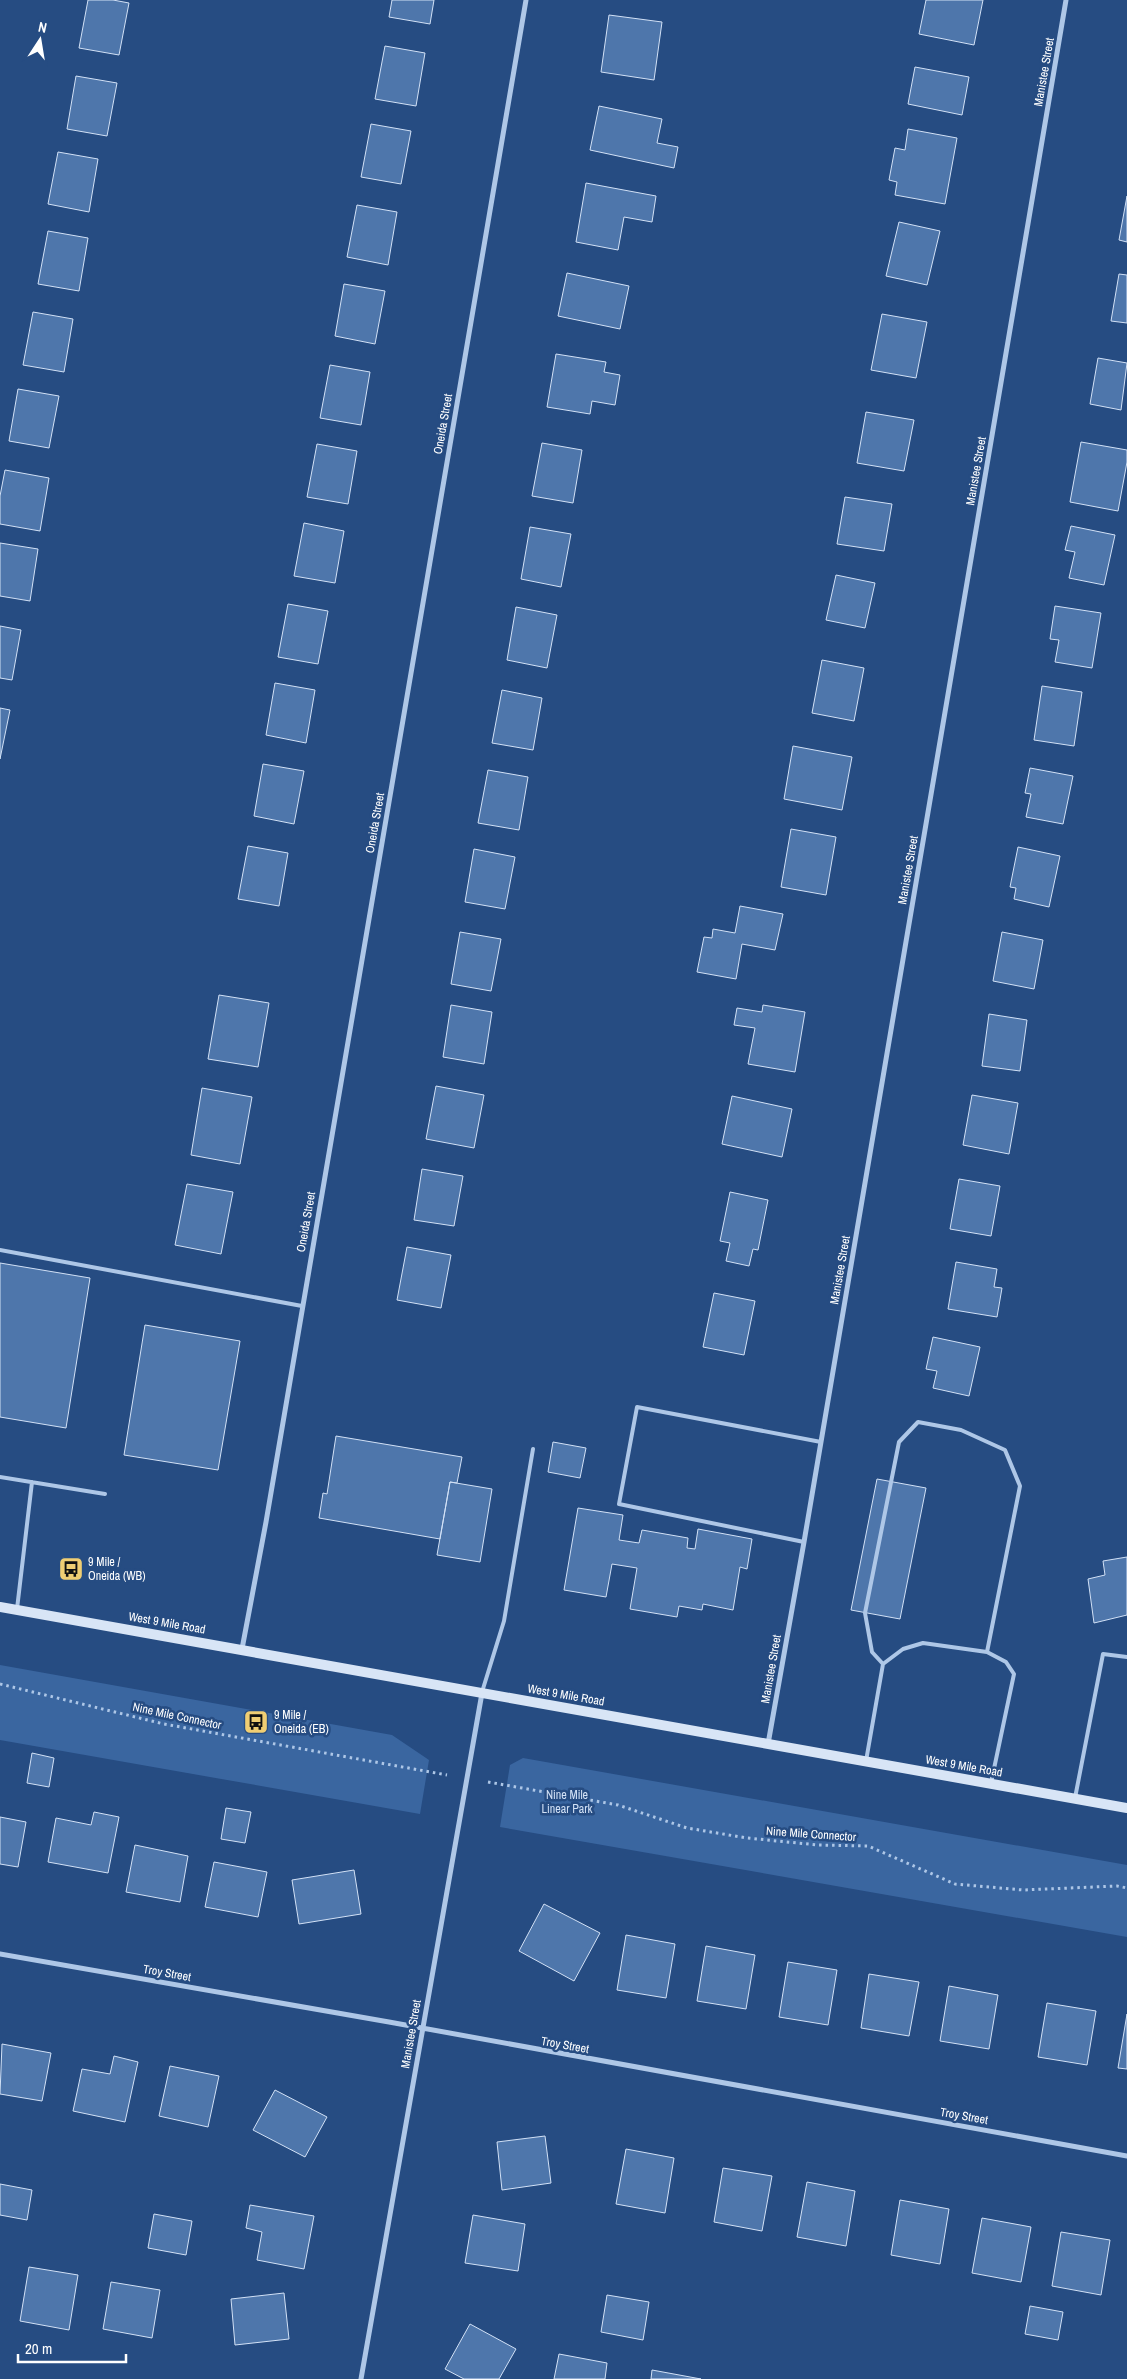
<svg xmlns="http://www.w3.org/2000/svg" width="1127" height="2379" font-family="'Archivo Narrow',sans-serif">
	<rect width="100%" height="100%" fill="#264c82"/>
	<!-- green -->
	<path fill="#3a66a0" d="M0,1665L392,1735L429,1760L420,1814L0,1740Z
		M523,1758L1127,1865V1937L500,1827L510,1765Z"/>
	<!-- building -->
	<path fill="#4e76ab" stroke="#d2e1f6" d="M88,0H113L129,3L119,55L79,48Z
		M392,0H434L430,24L389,17Z
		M926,0H983L974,45L919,34Z
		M609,15L662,22L654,80L601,72Z
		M385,46L425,53L416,106L375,99Z
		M915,67L969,77L962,115L908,104Z
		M76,76L117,83L107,136L67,129Z
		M599,106L662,119L657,143L678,147L674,168L590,150Z
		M371,124L411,131L401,184L361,177Z
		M908,129L957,138L945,204L895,195L897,182L889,180L895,148L905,150Z
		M58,152L98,159L89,212L48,204Z
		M586,183L656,196L652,222L624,217L618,250L576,242Z
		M1127,196V242L1119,240Z
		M357,205L397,212L388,265L347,257Z
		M899,222L940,231L927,285L886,276Z
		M48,231L88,238L79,291L38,284Z
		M567,273L629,286L620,329L558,316Z
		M1119,274L1127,275V323L1111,321Z
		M344,284L385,291L375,344L335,336Z
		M33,312L73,319L64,372L23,365Z
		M882,314L927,322L916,378L871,370Z
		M556,354L606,362L604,372L620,375L615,405L592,401L590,414L547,407Z
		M1098,358L1127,363L1121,410L1090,404Z
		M330,365L370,372L361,425L320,418Z
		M18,389L59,396L49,448L9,441Z
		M866,412L914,420L904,471L857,463Z
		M1081,442L1127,450V462L1118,511L1070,502Z
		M542,443L582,450L573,503L532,496Z
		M317,444L357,451L348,504L307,497Z
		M5,470L49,478L40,531L0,524V496Z
		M845,497L892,504L884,551L837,544Z
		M304,523L344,531L335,583L294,576Z
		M1071,526L1115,535L1104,585L1069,578L1075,552L1065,550Z
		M530,527L571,534L561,587L521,579Z
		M0,543L38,549L30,601L0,596Z
		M836,575L875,583L865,628L826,620Z
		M288,604L328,611L318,664L278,657Z
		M1055,606L1101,613L1092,668L1055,662L1059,640L1050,639Z
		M516,607L557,615L547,668L507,660Z
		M0,626L21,630L12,680L0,678Z
		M822,660L864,668L854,721L812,713Z
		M275,683L315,690L306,743L266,735Z
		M1042,686L1082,692L1074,746L1034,740Z
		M502,690L542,698L533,750L492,743Z
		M0,708L10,710L0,759Z
		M793,746L852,757L842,810L784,799Z
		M263,764L304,771L294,824L254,816Z
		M1030,768L1073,776L1063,824L1026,817L1031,794L1025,793Z
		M488,770L528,777L519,830L478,823Z
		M791,829L836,837L826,895L781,887Z
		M248,846L288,853L279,906L238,899Z
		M1018,847L1060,856L1049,907L1014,899L1016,888L1010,887Z
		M474,849L515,857L505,909L465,902Z
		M740,906L783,914L775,950L742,944L736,979L697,972L704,937L712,938L713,929L735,933Z
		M460,932L501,939L491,991L451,984Z
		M1002,932L1043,940L1034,989L993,981Z
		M219,995L269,1003L258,1067L208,1059Z
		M451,1005L492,1012L484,1064L443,1057Z
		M763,1005L805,1012L795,1072L748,1064L755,1028L734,1025L737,1008L762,1012Z
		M989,1014L1027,1020L1020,1071L982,1066Z
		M436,1086L484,1095L474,1148L426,1139Z
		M202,1088L252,1097L240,1164L191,1155Z
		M972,1095L1018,1103L1009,1154L963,1145Z
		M732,1096L792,1109L782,1157L722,1144Z
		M422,1169L463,1176L454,1226L414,1220Z
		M959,1179L1000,1186L991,1236L950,1229Z
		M187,1184L233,1192L221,1254L175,1245Z
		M730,1192L768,1200L758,1250L753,1249L749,1266L726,1261L730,1243L720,1241Z
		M407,1247L451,1255L441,1308L397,1300Z
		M956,1262L997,1269L994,1287L1002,1288L997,1317L948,1309Z
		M0,1263L90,1278L66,1428L0,1417Z
		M714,1293L755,1301L744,1355L703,1347Z
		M145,1325L240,1341L218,1470L124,1455Z
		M933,1337L980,1347L969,1396L933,1388L937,1371L926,1369Z
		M336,1436L462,1457L457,1483L450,1482L440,1539L319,1518L323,1493L327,1494Z
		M553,1442L586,1448L580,1478L548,1472Z
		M877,1479L926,1488L900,1619L851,1610Z
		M450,1482L492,1489L480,1562L437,1555Z
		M578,1508L623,1515L619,1540L639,1543L642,1530L688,1538L687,1548L695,1549L698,1529L752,1539L747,1569L740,1567L733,1610L703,1604L702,1610L679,1606L677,1617L630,1609L637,1568L612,1564L606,1597L564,1590Z
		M1127,1557V1615L1094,1623L1088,1579L1105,1575L1103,1561Z
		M32,1753L54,1758L49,1787L27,1783Z
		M226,1808L251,1812L245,1843L221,1839Z
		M94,1812L119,1817L108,1873L48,1862L56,1818L91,1825Z
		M0,1817L26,1822L18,1867L0,1864Z
		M135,1845L188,1856L180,1902L126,1892Z
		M214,1862L267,1872L258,1917L205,1907Z
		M354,1870L361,1914L299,1924L292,1880Z
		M544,1904L600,1933L574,1981L519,1951Z
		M626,1935L675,1944L666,1998L617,1990Z
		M706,1946L755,1955L746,2009L697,2001Z
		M788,1962L837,1970L828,2025L779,2017Z
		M869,1974L919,1982L909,2036L861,2028Z
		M949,1986L998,1995L989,2049L940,2041Z
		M1047,2003L1096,2011L1087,2065L1038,2057Z
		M1127,2014V2069L1118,2068Z
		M2,2044L51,2053L42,2101L0,2094Z
		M114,2056L138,2062L125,2122L73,2111L82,2069L110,2074Z
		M170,2066L219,2076L208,2127L159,2116Z
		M275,2090L327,2117L305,2157L253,2130Z
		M545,2136L551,2183L502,2190L497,2142Z
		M626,2149L674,2158L665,2213L616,2204Z
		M723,2168L772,2176L762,2231L714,2222Z
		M807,2182L855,2191L846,2246L797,2237Z
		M0,2184L32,2190L27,2220L0,2215Z
		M900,2200L949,2209L940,2264L891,2255Z
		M250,2205L314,2216L304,2269L257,2260L262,2232L246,2228Z
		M154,2214L192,2221L186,2255L148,2248Z
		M473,2215L525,2224L518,2271L465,2263Z
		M982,2218L1031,2227L1021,2282L972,2273Z
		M1061,2232L1110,2240L1101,2295L1052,2286Z
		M29,2267L78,2275L69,2330L20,2321Z
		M111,2282L160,2290L152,2338L103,2329Z
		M284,2293L289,2339L235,2345L231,2299Z
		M607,2295L649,2302L643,2340L601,2332Z
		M1030,2306L1063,2312L1058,2340L1025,2334Z
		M470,2324L516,2349L499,2379H464L445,2369Z
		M559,2354L607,2363L605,2379H554Z
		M652,2370L701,2379H651Z"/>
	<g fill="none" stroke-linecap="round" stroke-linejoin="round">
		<!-- path -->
		<path stroke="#aec7e7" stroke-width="3" stroke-dasharray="2.5 4" stroke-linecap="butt" d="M0,1684L164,1724L447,1775
			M488,1782L618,1805L687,1828L747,1838L818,1845L868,1846L955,1884L1023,1890L1117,1886L1127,1888"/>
		<!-- lane -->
		<path stroke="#aec7e7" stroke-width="4" d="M0,1250L302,1306
			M0,1477L105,1494
			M804,1542L619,1504L637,1407L821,1442
			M17,1609L32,1482
			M883,1664L872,1652L865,1613L899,1442L918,1422L961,1430L1005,1450L1020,1486L987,1652
			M482,1692L504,1621L533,1449
			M866,1761L883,1664L903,1649L923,1643L987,1652L1006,1662L1014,1674L991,1783
			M1075,1798L1103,1654L1127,1657"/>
		<!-- street -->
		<path stroke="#aec7e7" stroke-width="5" d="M242,1649L266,1522L526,0
			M768,1744L804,1542L1066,0
			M0,1954L389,2022L1127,2156
			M361,2379L482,1693"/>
		<!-- secondary -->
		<path stroke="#d8e5f6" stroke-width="10" d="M0,1607L1127,1808"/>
	</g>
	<!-- icons -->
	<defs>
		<symbol id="bus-square" viewBox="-11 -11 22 22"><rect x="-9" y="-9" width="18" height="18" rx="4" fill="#f0ce73" stroke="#264c82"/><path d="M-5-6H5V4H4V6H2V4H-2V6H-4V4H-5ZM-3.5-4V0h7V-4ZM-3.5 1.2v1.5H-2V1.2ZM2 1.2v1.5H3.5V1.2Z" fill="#111"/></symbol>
	</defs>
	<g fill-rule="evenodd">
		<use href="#bus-square" x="57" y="1555" width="28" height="28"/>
		<use href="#bus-square" x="242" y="1708" width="28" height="28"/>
	</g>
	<g text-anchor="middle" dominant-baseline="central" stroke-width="5" stroke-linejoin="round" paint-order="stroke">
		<!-- street labels -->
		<g font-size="12" fill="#fff" stroke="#264c82">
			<text transform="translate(1044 72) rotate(-80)">Manistee Street</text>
			<text transform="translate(443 424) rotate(-80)">Oneida Street</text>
			<text transform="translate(976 471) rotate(-80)">Manistee Street</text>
			<text transform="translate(375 823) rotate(-80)">Oneida Street</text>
			<text transform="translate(908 870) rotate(-80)">Manistee Street</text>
			<text transform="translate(306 1222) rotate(-80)">Oneida Street</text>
			<text transform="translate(840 1270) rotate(-80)">Manistee Street</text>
			<text transform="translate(167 1623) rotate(10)">West 9 Mile Road</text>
			<text transform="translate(771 1669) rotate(-80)">Manistee Street</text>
			<text transform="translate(566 1695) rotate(10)">West 9 Mile Road</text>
			<text transform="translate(177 1716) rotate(12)">Nine Mile Connector</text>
			<text transform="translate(964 1766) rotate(10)">West 9 Mile Road</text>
			<text transform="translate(811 1834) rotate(4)">Nine Mile Connector</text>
			<text transform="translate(167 1973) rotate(10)">Troy Street</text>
			<text transform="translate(411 2034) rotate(-80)">Manistee Street</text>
			<text transform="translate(565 2045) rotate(10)">Troy Street</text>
			<text transform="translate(964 2116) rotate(10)">Troy Street</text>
		</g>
		<!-- poi labels -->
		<g font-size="12" fill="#fff" stroke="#264c82" text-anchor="start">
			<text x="88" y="1562">9 Mile /<tspan x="88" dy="14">Oneida (WB)</tspan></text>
			<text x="274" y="1715">9 Mile /<tspan x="274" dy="14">Oneida (EB)</tspan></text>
		</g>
		<!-- park labels -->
		<g font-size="12" fill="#d2e1f6" stroke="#264c82">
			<text x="567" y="1795">Nine Mile<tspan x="567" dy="14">Linear Park</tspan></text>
		</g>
	</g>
	<!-- north arrow -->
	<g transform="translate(40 40) rotate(12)" stroke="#264c82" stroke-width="4" paint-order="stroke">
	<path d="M0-4L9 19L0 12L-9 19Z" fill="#ffffff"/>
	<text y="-8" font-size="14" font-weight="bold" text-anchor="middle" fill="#ffffff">N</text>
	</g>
	<!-- scale -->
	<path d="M18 2354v8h108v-8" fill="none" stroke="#ffffff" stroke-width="2.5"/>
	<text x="25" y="2354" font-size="15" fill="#ffffff" stroke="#264c82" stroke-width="4" paint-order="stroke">20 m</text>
</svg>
